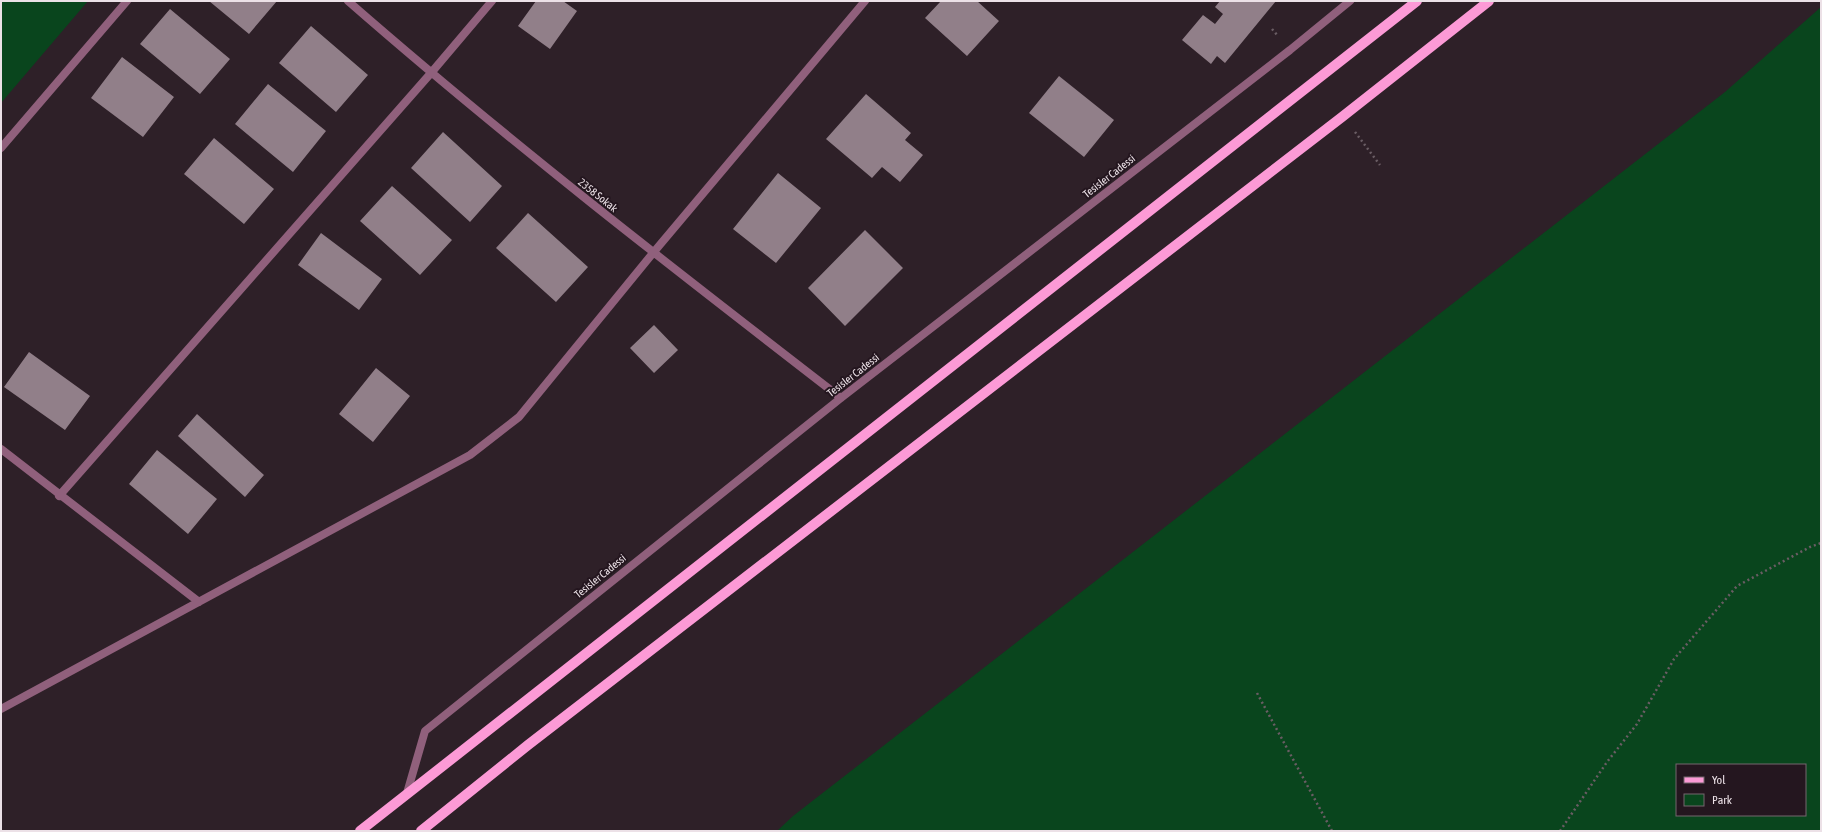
<svg xmlns="http://www.w3.org/2000/svg" width="1822" height="832" font-family="'Asap Condensed',sans-serif">
	<rect width="100%" height="100%" fill="#2e2028"/>
	<!-- green -->
	<path fill="#09451d" fill-rule="evenodd" d="M1,1H88L1,103Z
		M1821,7V831H777L793,816L1725,92ZM1677,765H1805V815H1677Z"/>
	<!-- building -->
	<path fill="#917f89" d="M209,1H277L249,34Z
		M536,1H563L577,11L550,49L518,26Z
		M941,1H977L999,21L967,56L925,18Z
		M1220,1H1276L1225,63L1217,56L1211,64L1182,40L1203,15L1215,24L1223,14L1215,7Z
		M170,9L230,59L200,94L140,44Z
		M311,26L368,75L336,112L279,63Z
		M122,57L174,97L143,137L91,98Z
		M1059,76L1114,120L1084,157L1029,113Z
		M268,84L326,131L293,172L235,124Z
		M866,94L911,133L905,140L923,155L900,182L882,167L872,178L826,139Z
		M443,132L502,186L470,222L411,168Z
		M214,138L274,189L244,224L184,174Z
		M778,173L821,208L776,263L733,229Z
		M392,186L452,240L420,275L360,221Z
		M528,213L588,267L556,302L496,248Z
		M865,230L903,268L845,326L808,288Z
		M321,233L382,279L359,310L298,265Z
		M654,325L678,350L654,373L630,348Z
		M29,352L90,396L65,430L4,387Z
		M376,368L410,396L373,442L339,414Z
		M197,414L264,475L245,497L178,436Z
		M157,450L217,499L188,534L129,484Z"/>
	<g fill="none" stroke-linecap="round" stroke-linejoin="round">
		<!-- path -->
		<path stroke="#6a5d64" stroke-width="2.5" stroke-dasharray="2 3" stroke-linecap="butt" d="M1272,29L1278,36
			M1355,132L1380,165
			M1257,693L1332,831
			M1560,831L1607,762L1637,724L1674,659L1737,586L1810,547L1821,543"/>
		<!-- minor -->
		<path stroke="#90607c" stroke-width="8" d="M348,1C507,140 674,269 841,398
			M1,148L127,1
			M1,449L199,602
			M59,496L431,73L492,1
			M1,709L470,455L519,417L653,253L865,1
			M407,793L425,731L841,398L1290,50L1350,1"/>
		<!-- primary -->
		<path stroke="#fc9ad6" stroke-width="10" d="M360,831L1417,1
			M421,831L528,745L1342,117L1489,1"/>
	</g>
	<g text-anchor="middle" dominant-baseline="central" stroke-width="4" stroke-linejoin="round" paint-order="stroke">
		<!-- street labels -->
		<g font-size="11" fill="#ece1e7" stroke="#24161f">
			<text transform="translate(1109 176) rotate(-38)">Tesisler Cadessi</text>
			<text transform="translate(598 195) rotate(39)">2358 Sokak</text>
			<text transform="translate(853 375) rotate(-38)">Tesisler Cadessi</text>
			<text transform="translate(600 576) rotate(-39)">Tesisler Cadessi</text>
		</g>
	</g>
	<!-- border -->
	<rect width="1822" height="832" fill="none" stroke="#ece1e7" stroke-width="4"/>
	<!-- legend -->
	<rect x="1676" y="764" width="130" height="52" fill="#24161f" stroke="#74676f"/>
	<rect x="1684" y="777" width="20" height="6" fill="#fc9ad6" stroke="#74676f"/>
	<text x="1712" y="784" font-size="12" fill="#ece1e7">Yol</text>
	<rect x="1684" y="794" width="20" height="12" fill="#09451d" stroke="#74676f"/>
	<text x="1712" y="804" font-size="12" fill="#ece1e7">Park</text>
</svg>
